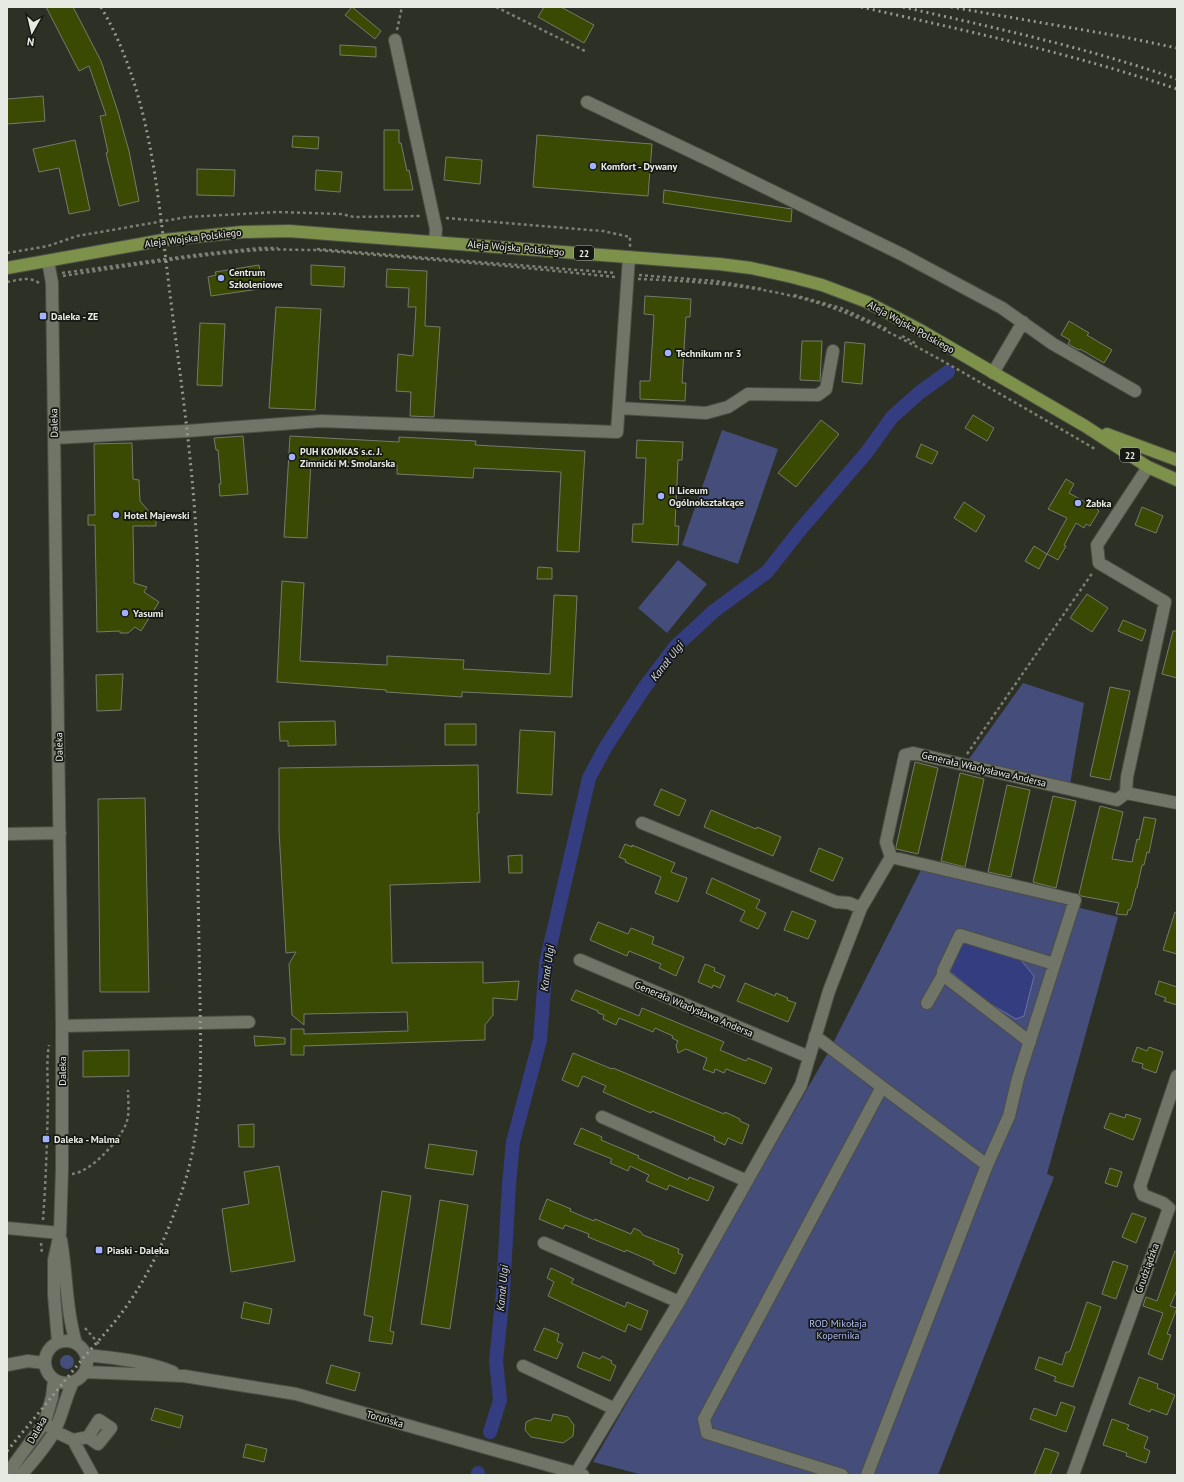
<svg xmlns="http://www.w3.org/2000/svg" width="1184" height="1482" font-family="'PT Sans',sans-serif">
	<rect width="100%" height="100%" fill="#2d3125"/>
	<!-- green -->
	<path fill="#454d7b" d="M722,430L778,449L738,564L682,545Z
		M678,560L707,584L667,633L638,608Z
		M1023,683L1084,703L1070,784L969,759Z
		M921,870L1118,917L1047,1174L1054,1177L938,1475H643L593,1462L829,1051Z
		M60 1362a7 7 0 1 1 14 0a7 7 0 1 1-14 0Z"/>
	<!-- water -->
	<path fill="#353d81" stroke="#6a719e" d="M964,941L1020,959L1034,976L1024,1016L1016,1019L989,1003L948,970L957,942Z"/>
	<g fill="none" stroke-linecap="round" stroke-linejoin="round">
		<!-- canal -->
		<path stroke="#353d81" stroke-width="14" d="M490,1432L500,1400L496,1361L503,1292L509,1184L513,1142L540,1040L546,963L589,778L605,748L644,688L675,647L714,611L767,572L800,530L867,452L892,417L919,393L948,372
			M478,1475V1473"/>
	</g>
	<!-- building -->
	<path fill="#3a4a02" stroke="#757a6c" d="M46,7H73L101,61L118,112L129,151L139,201L119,206L106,153L108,152L100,116L106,115L89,66L79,71Z
		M352,7L381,31L375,39L345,15Z
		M544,7H561L594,25L584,43L538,17Z
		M340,45L376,47V57L340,55Z
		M43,96L45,121L7,124V99Z
		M384,130H399V143H401L407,171L409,170L413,190H384Z
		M537,135L652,144L648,196L533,187Z
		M293,136L319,137L318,149L292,147Z
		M75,140L90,210L69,214L59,168L39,172L33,149Z
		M446,157L482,160L480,184L444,180Z
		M197,169L235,170L234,196L197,195Z
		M316,170L342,172L340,192L315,190Z
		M664,190L792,209L791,222L663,203Z
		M259,265L261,278L264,277L266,288L211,296L208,277L216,275L215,272Z
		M311,265L345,267L344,287L311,285Z
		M387,269L427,271L425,326L440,327L434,417L410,416L411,392L396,391L398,354L413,356L416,307H408L409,288L386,287Z
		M645,296L691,299L690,317H686L682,383H686L685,401L640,399V381H650L654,315L644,314Z
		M276,307L321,309L315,410L269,408Z
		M1069,321L1089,333L1087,335L1112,350L1104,363L1080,349L1079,350L1068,344L1070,340L1061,335Z
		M200,323L225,324L222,386L197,385Z
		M802,341H822L820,381L800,380Z
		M845,342L865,344L862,384L842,382Z
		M973,415L994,428L987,441L965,428Z
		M821,420L839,434L796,487L778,473Z
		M243,436L248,494L220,496L219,484H221L218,450H216L214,438Z
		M290,436L399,442V437L476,441L475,445L585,451L579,552L557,551L561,472L474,468L473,478L397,474V465L311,460L307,538L284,537Z
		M637,440L683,442L682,460H678L675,526H679L678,545L632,542L633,524H643L646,458H636Z
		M132,443L133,479L139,480L140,501L152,515H156V526H133L134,583L147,587L144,592L159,602L141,631L135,627L128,633H120V631L97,632L95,525H88V515H95L94,444Z
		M921,444L938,452L932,464L916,457Z
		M1066,479L1074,484L1069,493L1087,503L1090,499L1100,505L1097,509L1099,511L1090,526L1086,524L1084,528L1076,523L1064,545L1066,546L1058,560L1047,554L1039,569L1025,561L1034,546L1047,554L1067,518L1048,509Z
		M964,502L985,516L976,532L954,518Z
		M1142,507L1163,516L1156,533L1135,525Z
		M538,567L552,568V579H537Z
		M282,581L304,583L300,661L387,665V656L464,660L463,669L550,674L554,595L577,596L572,697L462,692V697L386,692V690L277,682Z
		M1087,594L1108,608L1092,632L1070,618Z
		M1123,620L1146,630L1142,641L1118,631Z
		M1173,631H1177V678L1162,674Z
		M123,674L121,710L97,711L96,675Z
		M1110,687L1130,691L1110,780L1090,776Z
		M335,721L336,745L288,746V741H280L279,722Z
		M445,724H476V745H445Z
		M520,730L555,732L552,795L517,793Z
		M915,762L938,768L918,854L896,849V847Z
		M478,765L479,813H477L480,882L390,885L392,963L483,962V983L519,981L517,1000L493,998V1015L485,1025V1040L304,1046V1055H291V1029H304V1034L408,1031L407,1012L304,1014V1025L292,1015L289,964L296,952L286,953L279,831V768Z
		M960,773L984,779L965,867L941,861Z
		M1007,785L1030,790L1011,877L988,872Z
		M661,789L686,800L679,816L654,805Z
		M1053,796L1076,801L1056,888L1033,882Z
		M145,798L149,992H100L98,799Z
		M1100,806L1123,812L1112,859L1132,862L1137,839L1139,840L1144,817L1156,819L1149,853L1147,852L1144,865H1142L1137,888H1136L1132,905L1130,910H1128L1127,915L1116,914L1119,903L1081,896L1079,894Z
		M711,810L756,829L757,827L781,837L773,856L704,827Z
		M625,844L632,847V845L675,863L671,872L687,878L678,902L655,893L661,877L625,862L626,860L619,857Z
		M819,848L843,858L833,881L810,871Z
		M522,855V873H509L508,856Z
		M712,878L760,900L756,908L766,913L758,929L740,921L745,911L706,893Z
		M792,911L816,921L808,939L784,930Z
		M1175,912L1177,913V954L1163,950Z
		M598,922L628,934L631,928L654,937L652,944L684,957L676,976L659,968L661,964L629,951L627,956L590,940Z
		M705,964L715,968L714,971L725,976L720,988L713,985L712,988L698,982Z
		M1159,981L1177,987V1005L1164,1001L1166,998L1155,994Z
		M745,983L775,996L776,993L788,998L787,1000L796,1003L788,1022L737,1001Z
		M576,990L639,1016L642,1008L724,1042L720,1050L746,1061L748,1058L772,1068L765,1084L726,1069L724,1073L715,1069L714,1073L703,1069L707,1058L686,1049L678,1053L676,1045L678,1041L672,1038L673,1036L655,1028L653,1032L619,1018L616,1025L603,1019L604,1015L598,1013V1011L571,1000Z
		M254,1036L285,1038V1044L255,1046Z
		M1137,1047L1147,1051L1149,1047L1163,1052L1156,1073L1142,1068L1143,1064L1132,1061Z
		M129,1050V1076L83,1077V1051Z
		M573,1053L612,1069L613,1068L724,1114L725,1112L740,1119V1121L749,1125L742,1144L728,1138L725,1145L714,1140L715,1137L652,1111L651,1113L603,1092L606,1086L583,1076L578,1087L562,1080Z
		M1110,1113L1125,1118L1126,1114L1141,1119L1133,1140L1104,1128Z
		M254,1124V1147H239L238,1125Z
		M581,1128L602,1137L601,1140L639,1156L638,1158L688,1180L689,1177L714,1187L708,1201L669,1185L667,1190L646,1181L649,1175L630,1166L628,1171L610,1163L612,1159L574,1144Z
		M429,1144L477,1151L473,1175L425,1168Z
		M279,1166L295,1261L231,1272L222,1209L249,1204L244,1172Z
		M1110,1168L1122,1172L1117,1187L1105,1183Z
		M382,1191L411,1196L390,1331L394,1332L392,1344L369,1341L373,1317L364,1315Z
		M547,1199L571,1209L570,1211L594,1221L595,1219L631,1234L634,1228L640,1231L643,1235L679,1249L678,1253L683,1255L675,1274L653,1264L654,1262L626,1250L625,1252L588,1237L589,1234L565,1225L563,1229L539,1219Z
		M440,1200L468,1205L450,1329L421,1324Z
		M1132,1213L1146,1218L1136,1243L1122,1237Z
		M1175,1251L1177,1252V1290L1170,1306L1177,1308L1167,1334L1171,1335L1162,1360L1148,1354L1163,1313L1143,1306L1146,1297L1157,1301Z
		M1113,1261L1128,1266L1116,1299L1102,1294Z
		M551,1268L574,1279L571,1283L625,1307L627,1302L648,1311L641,1330L628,1324L625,1332L548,1296L554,1282L547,1278Z
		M244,1302L272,1309L269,1324L241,1318Z
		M1087,1302L1101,1307L1073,1387L1054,1381L1056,1377L1035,1369L1039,1357L1062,1365L1066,1352H1069L1070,1351Z
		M544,1328L559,1334L557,1341L563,1344L557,1359L534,1350Z
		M583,1352L600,1359L602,1356L612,1361L611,1363L616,1366L610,1381L577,1367Z
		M331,1365L360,1373L355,1391L326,1383Z
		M1139,1377L1158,1384L1157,1388L1175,1395L1167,1415L1151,1409L1150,1412L1129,1404Z
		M1061,1402L1075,1407L1066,1432L1030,1419L1034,1408L1056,1416Z
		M155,1408L183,1416L180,1428L151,1420Z
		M553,1414L568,1417L574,1425L573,1436L563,1443L531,1437L525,1430L526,1422L535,1418L551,1421Z
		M1112,1419L1129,1425L1127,1429L1148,1437L1144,1448L1150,1451L1146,1463L1126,1456L1127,1453L1103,1445Z
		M246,1444L267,1449L264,1462L243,1457Z
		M1045,1448L1059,1453L1050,1475H1034Z"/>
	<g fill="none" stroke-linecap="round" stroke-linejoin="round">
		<defs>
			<path id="minor" d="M395,40L436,229L435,241
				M587,102L711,161L903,255L1002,308L1053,344L1135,391
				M48,261L52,283L62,1026V1169L60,1233L54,1260V1295L58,1342
				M993,373L1023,322
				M619,408L706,413L728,407L748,394L818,395L826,389L833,351
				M54,438L187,431L321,421L617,432L629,257
				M1148,467L1097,545L1099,563L1165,602L1127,777L1126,793L1177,803
				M642,823L836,902L849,903L861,908
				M7,834L60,833
				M580,960L809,1057
				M943,975L1030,1042
				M927,1003L943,975V971L960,935L1054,964
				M62,1026L249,1022
				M815,1036L882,1087
				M602,1117L747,1181
				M7,1228L60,1233
				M61,1240C67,1275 66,1310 76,1343
				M544,1243L679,1302
				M45 1362a21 21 0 1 1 42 0a21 21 0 1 1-42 0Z
				M86,1355C116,1358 145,1361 173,1372
				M7,1365L28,1361L44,1363
				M523,1366L615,1409
				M85,1372L184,1376L296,1394L583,1475
				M45,1422L54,1431L73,1440L88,1437L98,1444L111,1428L99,1420L88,1437
				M73,1440L92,1475
				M576,1473L679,1302L801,1085L829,991L861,908L891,857L886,842L905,755L913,753L1117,800L1126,793
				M7,1474L45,1422L52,1397L54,1380
				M21,1475C33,1461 45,1448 54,1432C62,1417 65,1398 73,1382
				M842,1475L707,1433L704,1419L882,1087L987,1165
				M867,1475L987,1165L1009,1116L1018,1078L1075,900L891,857
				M1073,1475L1169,1208L1163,1203L1143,1195L1140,1186L1177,1076"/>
			<path id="major" d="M7,268L163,240L242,232L289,231L719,264L751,268L792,277L822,285L867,302L920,330L1085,426L1148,467L1177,480
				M1107,434L1177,460"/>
		</defs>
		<!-- minor casing -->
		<use href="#minor" stroke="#4c4f45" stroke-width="14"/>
		<!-- major casing -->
		<use href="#major" stroke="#4c4f45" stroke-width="14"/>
		<!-- path -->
		<path stroke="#7b7f74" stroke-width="2.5" stroke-dasharray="3 3" stroke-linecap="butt" d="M496,7L585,51
			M397,30L402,7
			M446,218L603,231L630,237V247
			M317,249L616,273
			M7,253L48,246L77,236L187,217L277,212L342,214L354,217L421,216
			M62,273L202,254L259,248H278
			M639,275L716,281L762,289
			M63,276C128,266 194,255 259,250C279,249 298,250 317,250L506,266L615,277
			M638,279C695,281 754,285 808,300C864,316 914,345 964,373C1007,398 1051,423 1095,449
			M7,282C19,280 29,276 39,283
			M794,295L841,308L887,329
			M902,336L915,343
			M967,754L1093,572
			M72,1174C91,1172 119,1141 126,1124C130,1114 128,1101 128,1090
			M43,1220C46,1180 47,1141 48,1100C48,1082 46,1064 49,1045
			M41,1243L42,1254
			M85,1328L99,1344"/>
		<!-- minor -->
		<use href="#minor" stroke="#707567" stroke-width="12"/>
		<!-- major -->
		<use href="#major" stroke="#7e914b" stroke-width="12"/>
		<!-- rail -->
		<path stroke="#96998f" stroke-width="3" stroke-dasharray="2 4" stroke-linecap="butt" d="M861,7C968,31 1074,54 1177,89
			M903,7C996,28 1088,48 1177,79
			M951,7L1124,37L1177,48
			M7,1451C33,1420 59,1388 84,1357C99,1340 115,1323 128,1304C152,1270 170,1228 183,1188C203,1127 201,1063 200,999C199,944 198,888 197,832C196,779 195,725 196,672C197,632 199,591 197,551C193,459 179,369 168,278C157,186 149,89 101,7"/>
	</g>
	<!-- markers -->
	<g fill="#a3b2fd" stroke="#161813" stroke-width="1.5">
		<circle cx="593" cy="166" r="4"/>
		<circle cx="221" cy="278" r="4"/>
		<rect x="39" y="312" width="8" height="8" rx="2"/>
		<circle cx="668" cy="353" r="4"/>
		<circle cx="292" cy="457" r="4"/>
		<circle cx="661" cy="496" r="4"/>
		<circle cx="1078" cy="503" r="4"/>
		<circle cx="116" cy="515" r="4"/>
		<circle cx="125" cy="613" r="4"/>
		<rect x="42" y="1135" width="8" height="8" rx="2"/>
		<rect x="95" y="1246" width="8" height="8" rx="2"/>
	</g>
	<g text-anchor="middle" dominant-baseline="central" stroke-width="3.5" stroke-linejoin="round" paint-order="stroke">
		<!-- shield labels -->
		<g fill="#161813" stroke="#a8aba4" stroke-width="1">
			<rect x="574" y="246" width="20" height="14" rx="3"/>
			<rect x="1120" y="448" width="20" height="14" rx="3"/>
		</g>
		<g font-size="9" font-weight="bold" fill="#e7eae2">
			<text x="584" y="253">22</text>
			<text x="1130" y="455">22</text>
		</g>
		<!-- poi labels -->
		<g font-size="10" font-weight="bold" fill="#e7eae2" stroke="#161813" text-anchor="start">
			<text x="601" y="166">Komfort - Dywany</text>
			<text x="229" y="272">Centrum<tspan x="229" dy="12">Szkoleniowe</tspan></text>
			<text x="51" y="316">Daleka - ZE</text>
			<text x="676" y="353">Technikum nr 3</text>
			<text x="300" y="451">PUH KOMKAS s.c. J.<tspan x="300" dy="12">Zimnicki M. Smolarska</tspan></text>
			<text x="669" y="490">II Liceum<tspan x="669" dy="12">Ogólnokształcące</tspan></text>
			<text x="1086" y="503">Żabka</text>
			<text x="124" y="515">Hotel Majewski</text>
			<text x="133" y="613">Yasumi</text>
			<text x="54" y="1139">Daleka - Malma</text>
			<text x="107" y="1250">Piaski - Daleka</text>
		</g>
		<!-- street labels -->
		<g font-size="10" fill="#e7eae2" stroke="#161813">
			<text transform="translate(193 238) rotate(-7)">Aleja Wojska Polskiego</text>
			<text transform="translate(516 248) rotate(5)">Aleja Wojska Polskiego</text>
			<text transform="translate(911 327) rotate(29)">Aleja Wojska Polskiego</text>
			<text transform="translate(54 423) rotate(-91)">Daleka</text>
			<text transform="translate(59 747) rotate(-91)">Daleka</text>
			<text transform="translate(984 769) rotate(13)">Generała Władysława Andersa</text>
			<text transform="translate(694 1009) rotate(23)">Generała Władysława Andersa</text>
			<text transform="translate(62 1071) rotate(-90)">Daleka</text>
			<text transform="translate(1147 1268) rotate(-70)">Grudziądzka</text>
			<text transform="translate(385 1419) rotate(16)">Toruńska</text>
			<text transform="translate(37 1430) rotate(-60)">Daleka</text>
		</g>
		<!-- park labels -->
		<g font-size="10" fill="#afbcf8" stroke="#161813">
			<text x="838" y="1323">ROD Mikołaja<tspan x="838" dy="12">Kopernika</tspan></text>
		</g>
		<!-- water labels -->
		<g font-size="11" font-style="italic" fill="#d5daef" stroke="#161813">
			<text transform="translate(667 661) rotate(-52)">Kanał Ulgi</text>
			<text transform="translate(547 968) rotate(-82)">Kanał Ulgi</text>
			<text transform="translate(502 1288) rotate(-85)">Kanał Ulgi</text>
		</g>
	</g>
	<!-- border -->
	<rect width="1184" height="1482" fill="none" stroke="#e7eae2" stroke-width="16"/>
	<!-- north arrow -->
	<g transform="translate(32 32) rotate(188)" stroke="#161813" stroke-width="3" paint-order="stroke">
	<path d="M0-3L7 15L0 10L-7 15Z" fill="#e7eae2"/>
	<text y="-6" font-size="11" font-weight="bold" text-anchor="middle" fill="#e7eae2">N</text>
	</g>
</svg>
